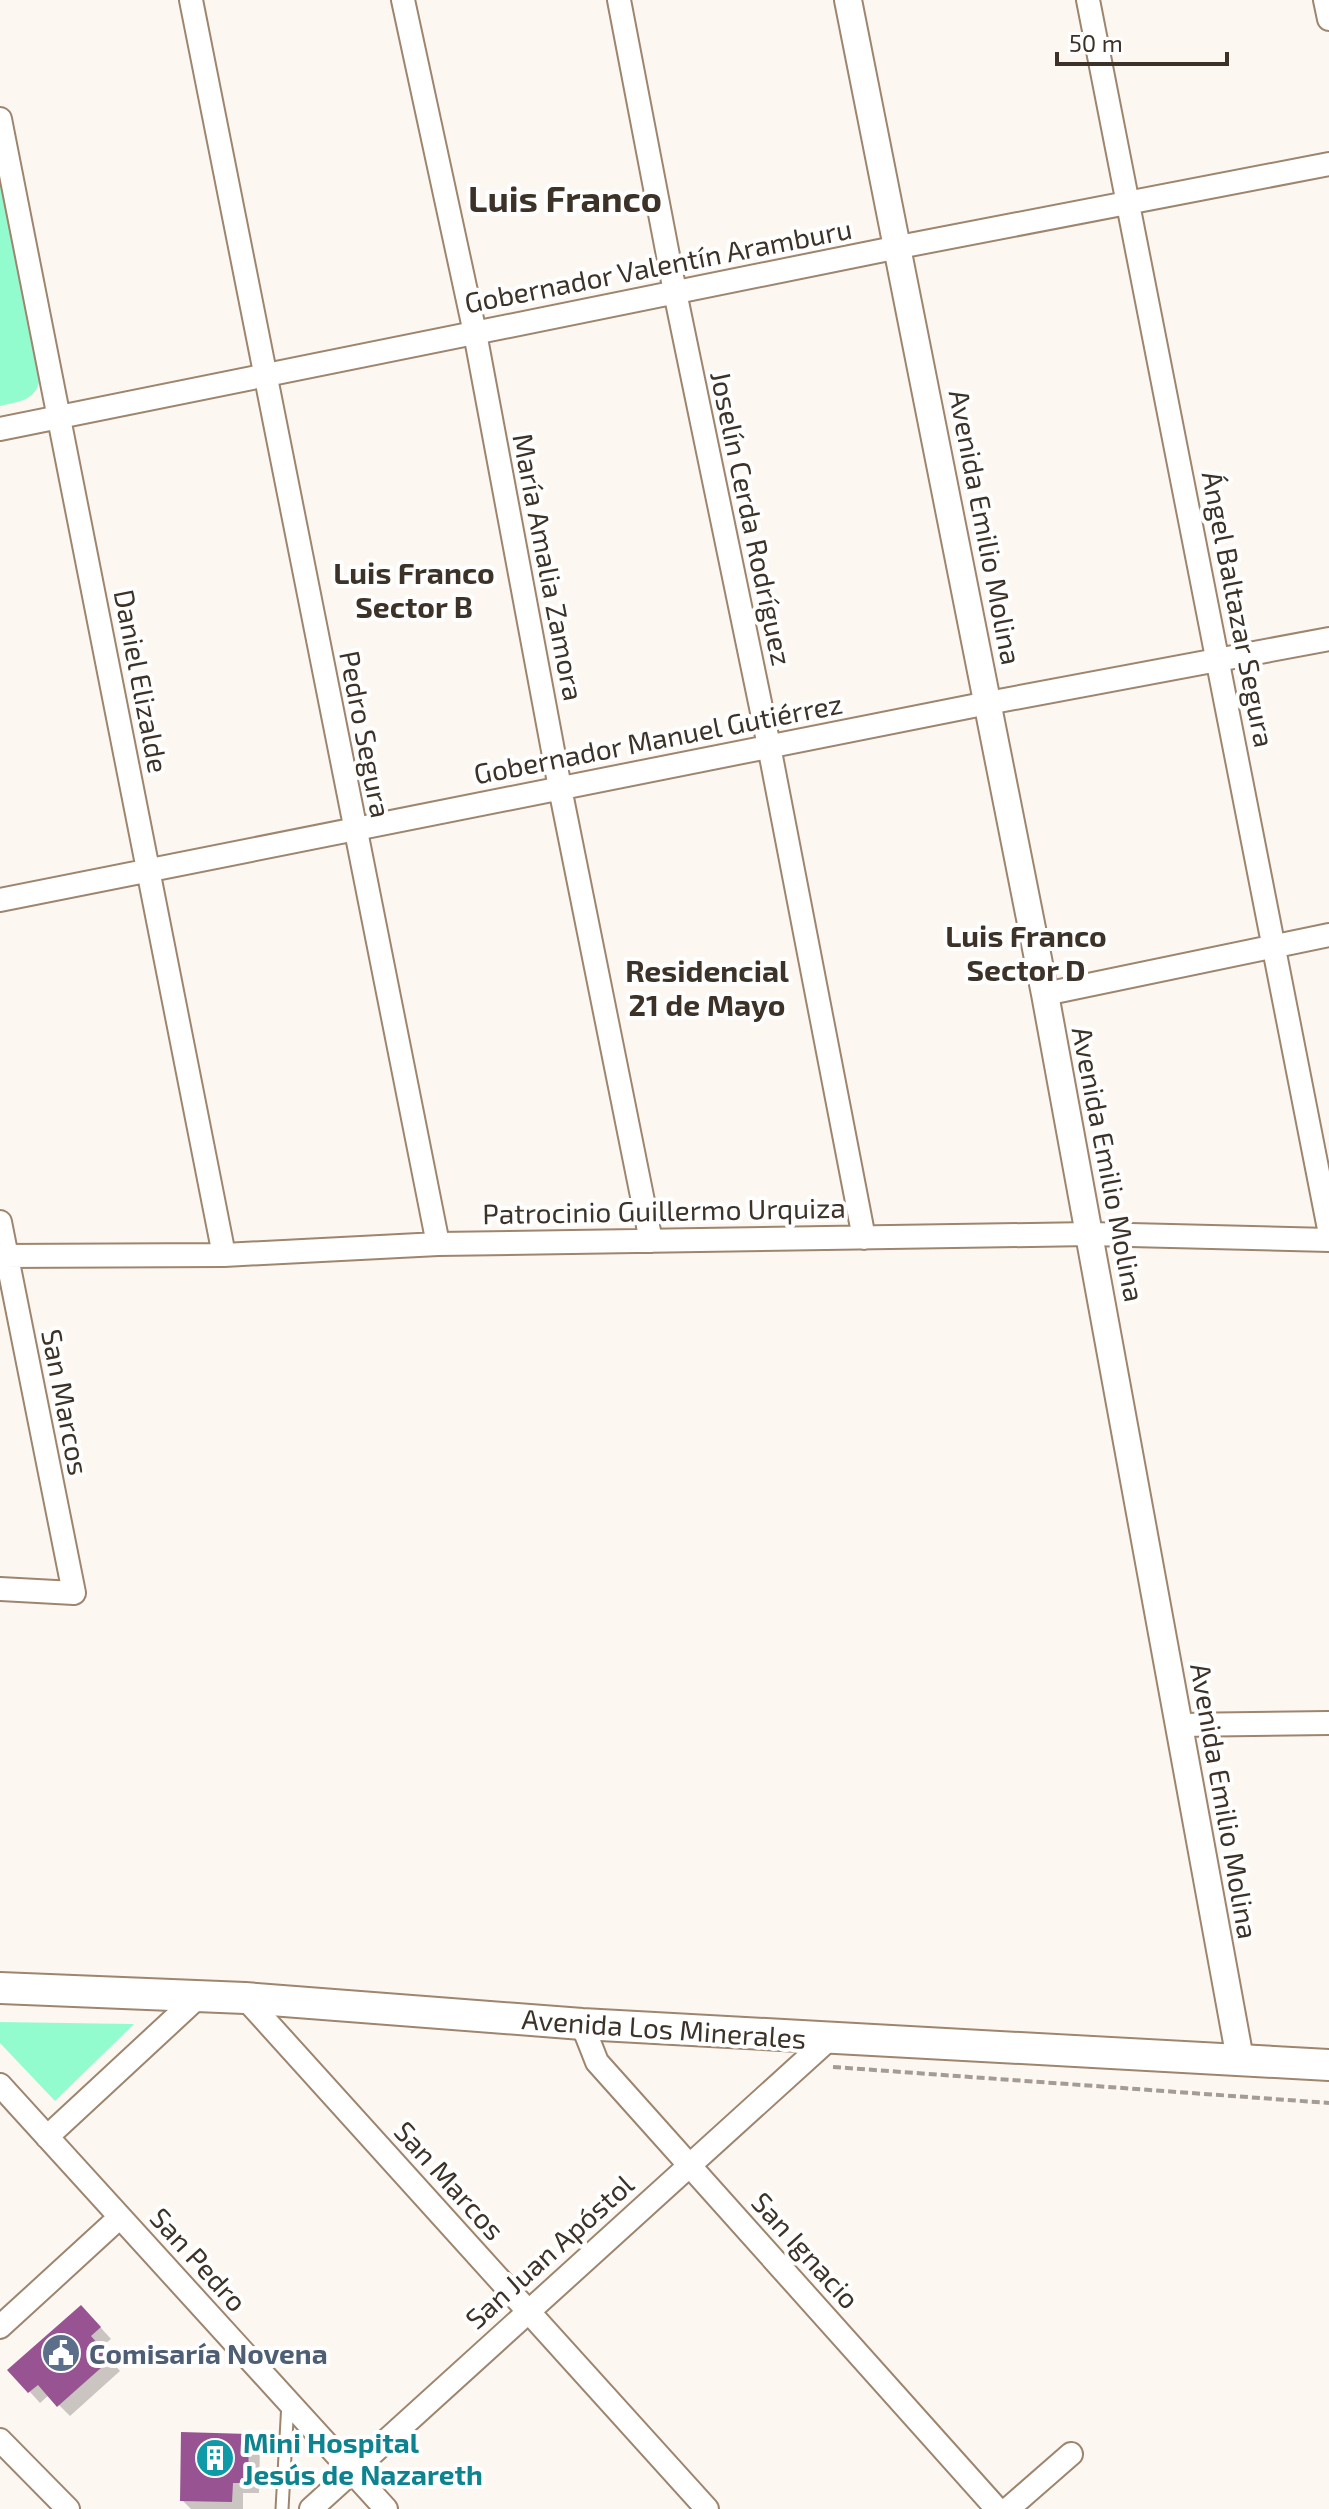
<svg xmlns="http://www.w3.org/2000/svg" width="1329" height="2509" font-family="'Exo 2',sans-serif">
	<rect width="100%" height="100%" fill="#fdf7f2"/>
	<!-- green -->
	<path fill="#93fccf" d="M0,178L40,376C38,400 21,401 0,406Z
		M0,2022L134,2024L55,2101L0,2043Z"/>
	<!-- shadow -->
	<path fill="#0003" d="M92,2318L111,2339L100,2348L120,2371L70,2416L49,2395L40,2403L10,2370Z
		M249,2436L260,2447L259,2493H243V2509H191L182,2500Z"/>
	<!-- building -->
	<path fill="#985492" d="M81,2305L101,2327L91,2336L111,2359L57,2407L38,2385L28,2393L7,2370Z
		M181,2432L249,2434L248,2483H233L232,2502L180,2501Z"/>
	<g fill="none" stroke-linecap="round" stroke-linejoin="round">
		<defs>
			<path id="service" d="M282,2509L288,2402"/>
			<path id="minor" d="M191,0L438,1244
				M403,0L475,333L560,788L651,1241
				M619,0L675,292L769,746L864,1238
				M1088,0L1329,1229
				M1325,0L1329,19
				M0,119L224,1255
				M0,429L899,247L1329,164
				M0,900L988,703L1329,639
				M1045,994L1329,935
				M0,1222L74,1593L0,1589
				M0,1256L224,1255L438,1244L1090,1234L1329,1240
				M1178,1725L1329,1723
				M245,1998L707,2509
				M582,2024L597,2062L997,2509
				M0,2085L386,2509
				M47,2137L198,1997
				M0,2327L120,2217
				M0,2440L68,2509
				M311,2509L829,2039
				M1008,2509L1071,2454"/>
			<path id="tertiary" d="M848,0L1045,994L1240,2059"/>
			<path id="secondary" d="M0,1988L245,1998L582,2024L1329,2065"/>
		</defs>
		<!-- service casing -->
		<use href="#service" stroke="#9d856e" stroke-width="15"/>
		<!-- minor casing -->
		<use href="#minor" stroke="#9d856e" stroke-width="26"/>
		<!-- tertiary casing -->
		<use href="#tertiary" stroke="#9d856e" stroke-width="30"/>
		<!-- secondary casing -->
		<use href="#secondary" stroke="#9d856e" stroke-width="34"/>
		<!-- path -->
		<path stroke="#a39b94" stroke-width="4" stroke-dasharray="8 4" stroke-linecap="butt" d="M833,2067L1329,2103"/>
		<!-- service -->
		<use href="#service" stroke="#fff" stroke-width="11"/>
		<!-- minor -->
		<use href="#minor" stroke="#fff" stroke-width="22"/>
		<!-- tertiary -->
		<use href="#tertiary" stroke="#fff" stroke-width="26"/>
		<!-- secondary -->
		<use href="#secondary" stroke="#fff" stroke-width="30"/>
	</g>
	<!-- icons -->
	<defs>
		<symbol id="civic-disc" viewBox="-11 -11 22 22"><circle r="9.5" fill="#5c6f8a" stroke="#fff"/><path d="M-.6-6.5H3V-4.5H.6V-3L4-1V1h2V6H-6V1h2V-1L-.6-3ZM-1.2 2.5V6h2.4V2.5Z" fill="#fff"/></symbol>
		<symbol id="building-disc" viewBox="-11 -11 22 22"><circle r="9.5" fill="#0f9aa8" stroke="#fff"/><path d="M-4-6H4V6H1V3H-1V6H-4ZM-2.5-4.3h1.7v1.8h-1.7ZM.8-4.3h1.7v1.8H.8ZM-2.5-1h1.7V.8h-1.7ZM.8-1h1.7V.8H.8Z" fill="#fff"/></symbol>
	</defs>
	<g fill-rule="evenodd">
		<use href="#civic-disc" x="39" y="2331" width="44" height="44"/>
		<use href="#building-disc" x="193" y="2436" width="44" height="44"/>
	</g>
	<g text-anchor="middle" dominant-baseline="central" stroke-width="8" stroke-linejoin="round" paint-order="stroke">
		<!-- street labels -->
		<g font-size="28" fill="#3c3228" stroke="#fff">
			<text transform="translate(658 265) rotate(-11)">Gobernador Valentín Aramburu</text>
			<text transform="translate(752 518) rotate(78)">Joselín Cerda Rodríguez</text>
			<text transform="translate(986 527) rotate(79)">Avenida Emilio Molina</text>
			<text transform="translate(549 567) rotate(79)">María Amalia Zamora</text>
			<text transform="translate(1239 609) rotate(79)">Ángel Baltazar Segura</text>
			<text transform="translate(142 681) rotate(79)">Daniel Elizalde</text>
			<text transform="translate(366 734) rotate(79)">Pedro Segura</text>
			<text transform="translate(658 738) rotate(-11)">Gobernador Manuel Gutiérrez</text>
			<text transform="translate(1109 1164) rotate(79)">Avenida Emilio Molina</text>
			<text transform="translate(664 1210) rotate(-1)">Patrocinio Guillermo Urquiza</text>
			<text transform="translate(66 1402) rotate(79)">San Marcos</text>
			<text transform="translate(1225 1801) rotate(80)">Avenida Emilio Molina</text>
			<text transform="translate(664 2028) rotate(4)">Avenida Los Minerales</text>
			<text transform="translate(450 2180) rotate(48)">San Marcos</text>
			<text transform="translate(806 2250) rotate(48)">San Ignacio</text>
			<text transform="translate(549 2251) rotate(-42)">San Juan Apóstol</text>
			<text transform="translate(199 2259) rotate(48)">San Pedro</text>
		</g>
		<!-- service labels -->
		<g font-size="28" font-weight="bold" fill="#4e5e75" stroke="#fff" text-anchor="start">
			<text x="89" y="2353">Comisaría Novena</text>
		</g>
		<!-- culture labels -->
		<g font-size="28" font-weight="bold" fill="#0d838f" stroke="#fff" text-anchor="start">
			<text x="243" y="2442">Mini Hospital<tspan x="243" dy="32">Jesús de Nazareth</tspan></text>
		</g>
		<!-- neighbourhood labels -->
		<g font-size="30" font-weight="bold" fill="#3c3228" stroke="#fff">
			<text x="414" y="572">Luis Franco<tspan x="414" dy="34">Sector B</tspan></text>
			<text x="1026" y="935">Luis Franco<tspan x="1026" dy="34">Sector D</tspan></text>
			<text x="707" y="970">Residencial<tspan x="707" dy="34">21 de Mayo</tspan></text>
		</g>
		<!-- district labels -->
		<g font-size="36" font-weight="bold" fill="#3c3228" stroke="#fff">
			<text x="565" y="197">Luis Franco</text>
		</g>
	</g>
	<!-- scale -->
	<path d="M1057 52v12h170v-12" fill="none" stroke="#3c3228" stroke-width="4"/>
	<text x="1069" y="52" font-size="24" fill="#3c3228" stroke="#ffffff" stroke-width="6" paint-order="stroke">50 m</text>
</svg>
